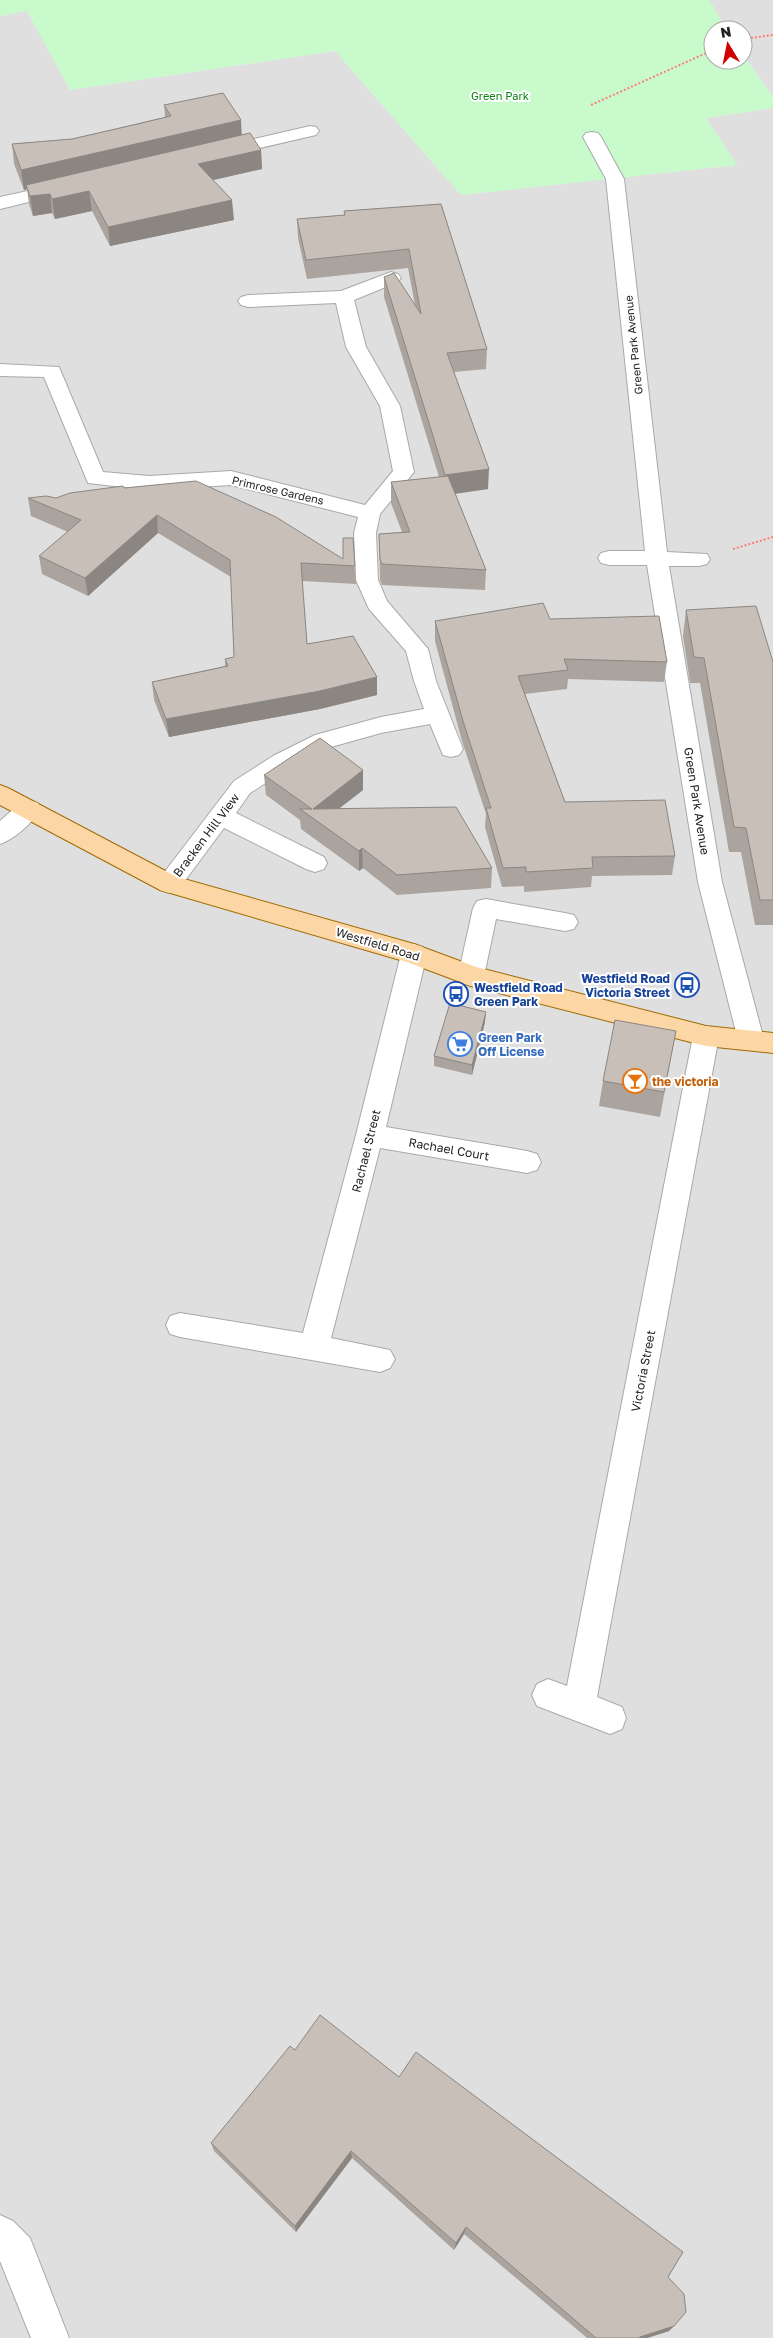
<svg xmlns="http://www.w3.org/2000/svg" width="773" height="2338" font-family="'Golos Text',sans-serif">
	<rect width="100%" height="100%" fill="#f2efe9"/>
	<!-- residential -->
	<path fill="#e0dfdf" d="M709,0H773V97L743,55V30H727Z
		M27,10L70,90L335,51L461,195L736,165L706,118L773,108V2338H0V16Z"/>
	<!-- park -->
	<path fill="#c8facc" d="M0,0H709L727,30H713V60H743V55L773,97V108L706,118L737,165L461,195L335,51L70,90L27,11L0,16Z"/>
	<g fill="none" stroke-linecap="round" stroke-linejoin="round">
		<defs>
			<path id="minor" d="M310,126L316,127L319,131L316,135L221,157L215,156L212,152L215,148Z
				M592,132L598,133L601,137L624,179L667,552L707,554L710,559L707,564L699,566H669L722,882L764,1040L760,1047L751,1050L742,1047L738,1040L698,882L647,565H609L601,563L598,558L601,553L609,551H645L606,179L583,137L586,133Z
				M64,183L70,184L73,188L70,192L0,209V197Z
				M391,272L398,274L401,278L398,282L354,300L366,347L400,406L414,472L380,514L376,533L378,580L387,601L428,649L436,681L463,749L459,755L451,757L443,755L430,724L381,733L331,747L289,768L250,793L236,813L324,857L327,863L324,869L315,872L306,869L224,828L178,890L169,893L160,890L157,884L160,878L234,781L273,756L315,735L381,717L424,709L414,681L406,651L369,609L356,580L354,533L358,517L231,485L149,490L88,483L44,377L0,376V364L59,367L103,472L149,476L231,471L365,505L393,471L380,406L346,347L336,303L248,307L241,305L238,301L241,297L248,295L341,291Z
				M29,800L38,803L41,809C33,822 15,839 0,844V821L20,803Z
				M486,899L565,913L574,915L578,922L574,929L565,931L496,919L484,976L480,983L471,986L462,983L458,976L473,908L477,901Z
				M414,944L423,947L427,954L386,1127L527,1151L537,1154L541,1162L537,1170L527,1173L380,1148L331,1338L390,1350L395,1359L390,1368L380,1372L180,1337L170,1334L166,1325L170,1316L180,1313L303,1333L356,1135L401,954L405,947Z
				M706,1026L715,1029L719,1036L597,1697L622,1707L626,1718L622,1729L610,1734L537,1706L532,1695L537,1684L548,1679L567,1686L693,1036L697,1029Z
				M0,2215L13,2221L30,2238L69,2338H31L0,2261Z"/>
			<path id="major" d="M0,785L8,788L177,877L414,944L476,967L706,1026L773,1033V1053L706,1046L471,986L407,962L160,890L0,805Z"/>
		</defs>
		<!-- minor casing -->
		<use href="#minor" stroke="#a9a9a9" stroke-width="2"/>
		<!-- major casing -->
		<use href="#major" stroke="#a06b00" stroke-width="2"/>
		<!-- path -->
		<path stroke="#fa8072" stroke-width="2" stroke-dasharray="2 2" stroke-linecap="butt" d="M743,39L773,35
			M591,105L713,50
			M733,549L773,537"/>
		<!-- minor -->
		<use href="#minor" fill="#fff" fill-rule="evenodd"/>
		<!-- major -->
		<use href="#major" fill="#fcd6a4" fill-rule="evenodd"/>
	</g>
	<!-- wall -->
	<path fill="#aba49e" d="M164,105L242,135L261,150L262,169L213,180L234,220L110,246L92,211L55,219L52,213L33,216L29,204L27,189L24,190L14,164L12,144L72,139L165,117Z
		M441,204L487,349L486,369L454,372L488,489L455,494L486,570L485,590L382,585L380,580L379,534L402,532L391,503V482L439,477L384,297V277L415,305L408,268L307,279L298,238L297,219L344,215V211Z
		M124,488L355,566L356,584L302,581L307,644L377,677V695L320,709L169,737L154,700L152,682L225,666V659L234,657L231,577L158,533L88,596L42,574L39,556L68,532L31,516L28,498H56Z
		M686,610L773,662V925H755L741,852H729L700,683H690L683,636Z
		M550,619L667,662L664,682L568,679L567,689L525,694L565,802L675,856L672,875L592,876L591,887L524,892V886L502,887L485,827L486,814L462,741L435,641V621Z
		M264,775L363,790L340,808L492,868L491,888L397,895L363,868L359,871L301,829L300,820L266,795Z
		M485,1022L472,1075L434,1066V1056Z
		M676,1031L660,1117L599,1106L603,1081Z
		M295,2050L399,2077L668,2277L669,2331L647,2338H587L464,2234L454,2250L352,2158L296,2232L214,2151L211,2143Z"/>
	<!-- shaded-wall -->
	<path fill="#8b8681" d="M241,120L242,140L26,185L27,189L24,190L21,170Z
		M261,150L262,169L200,183L198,164Z
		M89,191L92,211L55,219L52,199Z
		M50,194L52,213L33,216L30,196Z
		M232,200L234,220L110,246L108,227Z
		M489,469L488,489L445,495V475Z
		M157,515L158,533L88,596L85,578Z
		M377,677V695L320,709L169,737L166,719Z
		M363,770V790L320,823L313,809Z
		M362,848L363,868L359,871V851Z
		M486,1012L485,1022L472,1075V1065Z
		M351,2151L352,2158L296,2232L295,2226Z
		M466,2227L464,2234L454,2250L456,2243Z
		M674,2326L669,2331L647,2338H639L640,2337Z"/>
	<!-- building -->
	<path fill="#c7bfb8" stroke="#8b8681" d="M223,93L241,120L21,170L12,144L72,139L133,125L171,116L164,105Z
		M250,133L261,150L198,164L232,200L108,227L89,191L52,199L50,194L30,196L26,185Z
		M441,204L487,349L447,353L489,469L445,475L384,277L394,273L421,314L409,249L306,260L297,219L345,215L344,211Z
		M448,476L486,570L382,564L380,559L379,534L410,532L391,482Z
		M196,481L276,517L343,559V538H353L355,566L301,563L307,644L353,636L377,677L320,691L166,719L152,682L228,666L225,659L234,657L230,560L157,515L85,578L39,556L81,520L28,498L46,496L56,498L70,493L123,486L124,488Z
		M543,603L550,619L659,616L667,662L564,659L568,670L518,676L565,802L665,800L675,856L592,857L593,868L526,872V867L503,868L486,808H491L463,721L435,621Z
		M756,606L773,662V900H760L746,828L734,827L704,658L694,657L686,610Z
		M320,738L363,770L313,809L456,807L492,868L397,875L362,848L359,851L300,809H312L264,775Z
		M450,1003L486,1012L472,1065L434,1056Z
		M615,1020L676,1031L664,1092L603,1081Z
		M320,2015L399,2077L416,2052L683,2252L668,2277L684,2294L686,2312L674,2326L640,2337L639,2338H596L466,2227L456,2243L351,2151L295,2226L211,2143L290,2046L295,2050Z"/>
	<!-- icons -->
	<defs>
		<symbol id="bus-ring" viewBox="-11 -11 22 22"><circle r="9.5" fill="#fff" stroke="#1a4fb4" stroke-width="1.5"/><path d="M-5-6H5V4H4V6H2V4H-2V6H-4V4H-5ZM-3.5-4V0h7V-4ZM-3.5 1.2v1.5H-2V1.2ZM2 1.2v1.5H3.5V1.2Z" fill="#1a4fb4"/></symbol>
		<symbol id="supermarket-ring" viewBox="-11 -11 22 22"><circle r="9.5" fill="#fff" stroke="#3f7fe0" stroke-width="1.5"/><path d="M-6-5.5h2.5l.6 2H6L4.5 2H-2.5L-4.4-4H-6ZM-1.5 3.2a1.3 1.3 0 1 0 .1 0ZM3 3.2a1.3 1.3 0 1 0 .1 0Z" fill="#3f7fe0"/></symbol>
		<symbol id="bar-ring" viewBox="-11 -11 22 22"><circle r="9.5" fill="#fff" stroke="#e8710a" stroke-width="1.5"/><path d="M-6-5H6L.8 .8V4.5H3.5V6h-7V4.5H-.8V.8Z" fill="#e8710a"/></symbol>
	</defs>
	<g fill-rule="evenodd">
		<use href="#bus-ring" x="673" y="971" width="28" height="28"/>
		<use href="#bus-ring" x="442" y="980" width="28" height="28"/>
		<use href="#supermarket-ring" x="446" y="1030" width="28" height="28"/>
		<use href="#bar-ring" x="621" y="1067" width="28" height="28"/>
	</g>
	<g text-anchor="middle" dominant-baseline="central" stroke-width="4" stroke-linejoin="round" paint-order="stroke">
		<!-- far-park labels -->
		<g font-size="11" fill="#0c8416" stroke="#fff">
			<text x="500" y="95">Green Park</text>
		</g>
		<!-- far-street labels -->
		<g font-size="11" fill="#222" stroke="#fff">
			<text transform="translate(633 345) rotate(-96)">Green Park Avenue</text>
			<text transform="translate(278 490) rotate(13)">Primrose Gardens</text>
		</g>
		<!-- street labels -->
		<g font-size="12" fill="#222" stroke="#fff">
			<text transform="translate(697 801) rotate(81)">Green Park Avenue</text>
			<text transform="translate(206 835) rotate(-53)">Bracken Hill View</text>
			<text transform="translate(378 944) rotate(17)">Westfield Road</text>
			<text transform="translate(449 1149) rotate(10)">Rachael Court</text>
			<text transform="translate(366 1151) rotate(-76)">Rachael Street</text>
			<text transform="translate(643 1371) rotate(-79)">Victoria Street</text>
		</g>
		<!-- transit labels -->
		<g font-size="12" font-weight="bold" fill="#164399" stroke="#fff" text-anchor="end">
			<text x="670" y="978">Westfield Road<tspan x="670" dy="14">Victoria Street</tspan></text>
			<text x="474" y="987" text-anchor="start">Westfield Road<tspan x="474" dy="14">Green Park</tspan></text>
		</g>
		<!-- shop labels -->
		<g font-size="12" font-weight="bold" fill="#366cbe" stroke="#fff" text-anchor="start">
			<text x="478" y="1037">Green Park<tspan x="478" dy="14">Off License</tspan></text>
		</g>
		<!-- food labels -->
		<g font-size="12" font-weight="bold" fill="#c56008" stroke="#fff" text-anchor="start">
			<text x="652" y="1081">the victoria</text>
		</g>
	</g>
	<!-- north arrow -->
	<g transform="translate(728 45) rotate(350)"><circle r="24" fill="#ffffff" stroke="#a7a7a7"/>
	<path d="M0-4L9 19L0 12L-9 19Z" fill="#d40000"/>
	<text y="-8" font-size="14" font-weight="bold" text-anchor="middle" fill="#222222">N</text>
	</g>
</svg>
